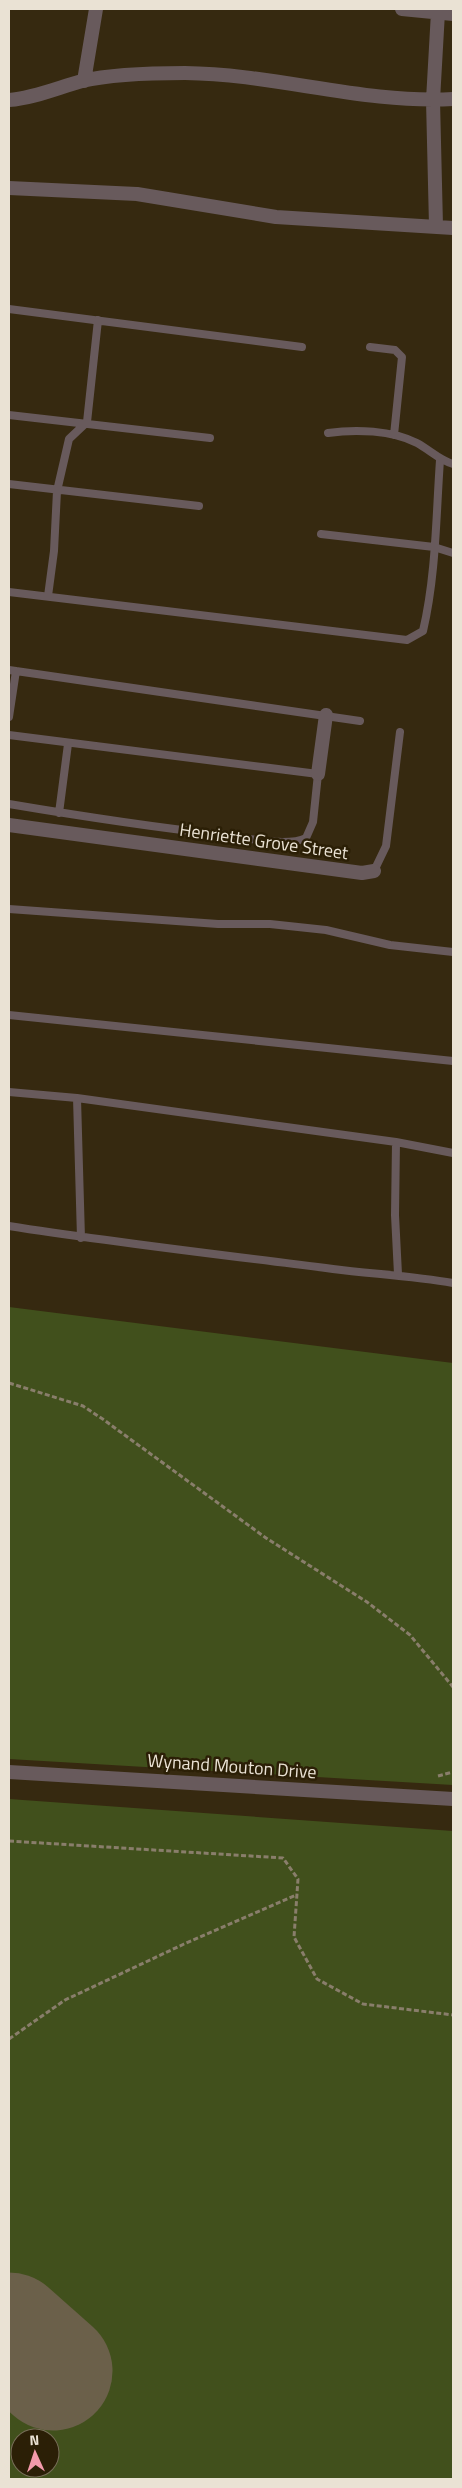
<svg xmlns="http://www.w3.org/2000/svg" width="462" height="2488" font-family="'Titillium Web',sans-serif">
	<rect width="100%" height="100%" fill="#362910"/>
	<!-- green -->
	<path fill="#41501c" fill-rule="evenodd" d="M9,1307L453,1363V1785L9,1759Z
		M9,1799L453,1831V2479H9ZM20,2438H50V2468H20Z"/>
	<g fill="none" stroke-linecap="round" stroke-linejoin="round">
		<!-- runway -->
		<path stroke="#6b604a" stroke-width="119" d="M9,2332L53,2371"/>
		<!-- path -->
		<path stroke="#897e6b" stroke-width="3" stroke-dasharray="5 2.5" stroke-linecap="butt" d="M9,1383L83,1406L104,1420L266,1538L367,1602L410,1635L453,1687
			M438,1776L453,1772
			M9,1841L283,1858L298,1879L294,1937L317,1979L363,2004L453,2015
			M9,2039L65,2000L184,1944L296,1895"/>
		<!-- service -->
		<path stroke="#685a5c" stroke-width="8" d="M9,309L302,347
			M370,347L395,350L402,357L394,435
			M9,415L210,438
			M328,433C355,429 392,430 417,443C430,450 439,460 453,464
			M9,484L199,506
			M321,534L434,547L453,553
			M9,592L407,640L423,631C436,576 436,516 440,460
			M48,596L54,551L57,491L69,439L87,422L98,320
			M9,670L360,721
			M9,717L16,671
			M9,735L318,774L313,822L306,838C287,847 245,838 224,835C152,827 80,816 9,804
			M59,813L68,744
			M374,871L386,846L400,732
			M9,909L218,924H270L326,930L390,945L453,952
			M9,1015L453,1061
			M9,1092L77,1098L396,1142L453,1153
			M77,1098L81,1238
			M396,1142L395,1215L398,1274
			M9,1226C116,1243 225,1255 333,1269C373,1274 413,1276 453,1283"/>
		<!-- minor -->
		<path stroke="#685a5c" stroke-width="14" d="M402,9L453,14
			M84,81L96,9
			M9,100C34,98 57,88 82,81C112,74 154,73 185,73C275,74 363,104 453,99
			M9,188L137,194L276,217L453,228
			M436,226L433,100L438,12
			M318,774L326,715
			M9,825L362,873L374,871"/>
		<!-- tertiary -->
		<path stroke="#685a5c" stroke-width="14" d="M9,1772L453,1799"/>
	</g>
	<g text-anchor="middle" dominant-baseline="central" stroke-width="5" stroke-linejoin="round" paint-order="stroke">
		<!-- street labels -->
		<g font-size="18" fill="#eae2d4" stroke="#2b1f06">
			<text transform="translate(264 841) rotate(8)">Henriette Grove Street</text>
			<text transform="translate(232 1766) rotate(4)">Wynand Mouton Drive</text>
		</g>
	</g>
	<!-- border -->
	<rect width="462" height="2488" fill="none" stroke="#eae2d4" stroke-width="20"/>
	<!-- north arrow -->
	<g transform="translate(35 2453) rotate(357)"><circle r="24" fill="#2b1f06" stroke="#776d58"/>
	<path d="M0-4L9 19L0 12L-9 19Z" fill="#f39aab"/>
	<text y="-8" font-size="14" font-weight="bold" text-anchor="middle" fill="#eae2d4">N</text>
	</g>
</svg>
